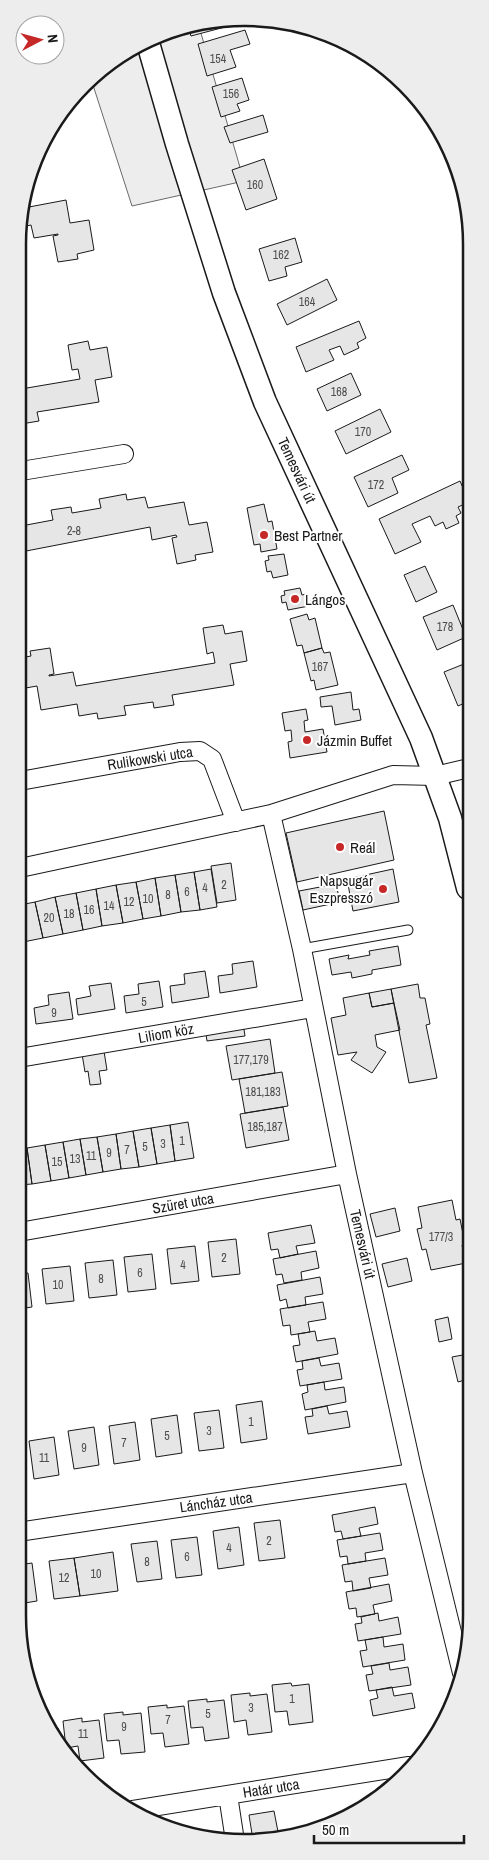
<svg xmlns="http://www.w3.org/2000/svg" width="489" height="1860" font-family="'Archivo Narrow',sans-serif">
	<rect width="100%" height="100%" fill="#fff"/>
	<!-- built -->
	<path fill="#ededed" stroke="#6a6a6a" d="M198,23L244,181L132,206L92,82L118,56Z"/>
	<!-- building -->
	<path fill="#e6e6e6" stroke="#1a1a1a" d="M200,22H224L225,27L191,36L188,27Z
		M245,30L250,44L230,50L236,67L207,76L198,44Z
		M242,78L249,100L237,104L240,111L221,117L212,87Z
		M263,115L268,132L230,143L224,127Z
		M264,159L277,199L246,210L232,170Z
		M27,195L29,207L66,200L70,223L89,220L94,250L77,254L78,259L58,262L53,236L58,235V234L34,238L31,225L22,227V200L24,196Z
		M295,238L302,262L285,267L287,276L269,281L259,249Z
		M327,279L337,300L287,325L277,304Z
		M359,321L366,338L357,343L359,348L344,355L340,346L329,350L334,360L306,372L296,347Z
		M88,341L90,350L107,347L112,377L95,380L99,402L37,412L39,421L21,424V389L80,379L78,369L72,370L68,345Z
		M351,373L361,395L327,411L317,389Z
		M380,409L391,432L346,454L335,431Z
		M402,455L409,470L392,478L398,493L368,507L354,477Z
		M460,481L469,502L458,507L461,513L456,516L459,523L446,529L443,522L435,526L430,516L412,524L421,542L395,554L379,519Z
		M126,494L127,500L145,497L148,508L184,502L189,525L207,522L213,552L195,555L196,560L177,564L172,538L177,537L176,535L152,540L150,527L21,552V526L53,520L51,510L71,507L72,513L101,508L99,499Z
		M264,504L268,522L272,521L277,549L261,552L260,544L254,545L247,508Z
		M284,554L288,575L273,578L271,571L267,572L265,561L269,560L268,556Z
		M425,566L437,592L416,602L404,575Z
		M21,572L24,588L21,589Z
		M300,588L302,595L306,594L309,606L288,610L286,602L282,603L281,596L285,595L284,591Z
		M453,605L466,637L437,650L423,617Z
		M307,614L309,620L315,618L322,648L304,653L302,645L297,646L290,619Z
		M223,625L225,634L242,631L247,661L230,664L234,685L172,695L174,705L154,708L153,702L124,706L126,715L98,719L97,713L79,716L77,704L41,710L37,686L20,689V658L31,656L30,651L50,648L54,674L49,675V676L73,672L76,686L215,663L213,652L207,654L203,628Z
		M322,648L324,653L330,652L338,685L316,690L314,680L311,681L304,653Z
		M469,662V701L458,706L444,672Z
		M351,692L353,710L359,709L361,720L335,725L332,706L321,707L320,697Z
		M306,709L308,720L304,721L305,732L323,729L327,752L290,758L288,742L292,741L291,730L285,731L282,713Z
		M384,811L394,860L297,882L286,833Z
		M231,863L236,900L217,903L211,866Z
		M211,869L217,907L200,910L194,872Z
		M393,869L399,902L353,911L347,879Z
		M194,872L200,910L181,912L175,875Z
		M175,875L181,912L161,916L155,878Z
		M155,878L161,916L143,919L136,882Z
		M136,882L143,919L123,923L116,885Z
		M336,884L340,902L303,910L299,891Z
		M116,885L123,923L102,926L96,889Z
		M96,889L102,926L83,930L76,893Z
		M76,893L83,930L63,934L55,897Z
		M55,897L63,934L43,938L35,902Z
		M35,902L43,938L23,942L20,925V905Z
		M20,925L23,942L20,943Z
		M398,946L401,965L372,970V974L352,978L351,972L332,975L329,959L349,955L348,959L370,955L369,951Z
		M253,961L257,987L220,993L218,976L233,974L232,964Z
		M205,971L209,997L172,1003L170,986L185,984L184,974Z
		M159,981L163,1007L126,1013L124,996L139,994L138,984Z
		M111,983L115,1009L78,1015L76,999L91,996L89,986Z
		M418,984L420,998H425L430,1024L426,1025L437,1078L409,1083L391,989Z
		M391,989L394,1003L372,1007L369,993Z
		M69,992L73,1019L36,1024L34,1008L49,1005L48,995Z
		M369,993L372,1007L394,1003L400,1030L375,1035L377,1047L386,1052L372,1073L351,1060L357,1052L338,1055L331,1018L346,1015L343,998Z
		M19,1001L23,1025H19Z
		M243,1023L245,1036L207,1041L205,1028Z
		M270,1039L275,1073L232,1080L226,1046Z
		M103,1045L107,1070L99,1071L101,1084L90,1085L88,1071L85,1072L81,1048Z
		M282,1072L288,1106L245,1113L239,1079Z
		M283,1107L289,1140L246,1148L240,1114Z
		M188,1122L194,1158L175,1161L170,1125Z
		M170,1125L175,1161L157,1164L151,1128Z
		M151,1128L157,1164L139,1167L133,1131Z
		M133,1131L139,1167L121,1169L116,1134Z
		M116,1134L121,1169L103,1172L97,1137Z
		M97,1137L103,1172L86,1175L80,1139Z
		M80,1139L86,1175L69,1178L63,1142Z
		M63,1142L69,1178L51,1181L45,1145Z
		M45,1145L51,1181L32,1184L27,1148Z
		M27,1148L32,1184L19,1185V1149Z
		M452,1200L456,1220L460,1219L465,1244L462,1245L466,1263L431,1270L426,1249L422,1250L417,1229L422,1228L418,1207Z
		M395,1208L400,1231L376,1237L370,1214Z
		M311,1225L315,1243L296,1246L298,1254L280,1258L278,1249L271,1250L268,1233Z
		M236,1239L240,1274L212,1277L208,1242Z
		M195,1246L199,1281L171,1284L167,1249Z
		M316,1251L319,1268L301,1272L302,1280L284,1283L282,1274L276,1275L273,1259Z
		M152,1254L156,1289L128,1292L124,1257Z
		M407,1258L412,1281L388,1287L382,1264Z
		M113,1260L117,1295L89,1298L85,1263Z
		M70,1266L74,1301L46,1304L42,1269Z
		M28,1273L32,1307L18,1309L19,1274Z
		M320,1277L323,1294L305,1297L306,1305L288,1308L286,1299L280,1301L277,1285Z
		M323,1302L326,1319L308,1322L310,1332L291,1335L290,1325L283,1326L280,1309Z
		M448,1317L452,1339L439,1342L435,1320Z
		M315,1331L317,1341L335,1338L338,1354L296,1362L293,1346L300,1345L298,1334Z
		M468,1354V1379L458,1382L452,1357Z
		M319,1358L321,1366L339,1363L342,1379L300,1386L297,1370L303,1369L302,1361Z
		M324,1382L325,1390L344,1387L346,1402L305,1410L302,1394L308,1392L307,1385Z
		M262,1401L267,1439L241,1443L236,1405Z
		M327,1406L329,1414L347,1411L350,1427L308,1434L305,1417L313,1416L312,1409Z
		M219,1410L224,1448L199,1451L194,1413Z
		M177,1415L182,1453L156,1457L151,1419Z
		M135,1422L140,1460L114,1464L109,1426Z
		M94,1427L99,1465L74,1469L68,1431Z
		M54,1437L59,1475L34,1479L29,1441Z
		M375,1507L378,1524L359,1528L361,1536L343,1539L341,1531L335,1532L332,1515Z
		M280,1520L285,1558L259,1561L254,1523Z
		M239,1527L244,1565L218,1569L213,1531Z
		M380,1533L383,1550L365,1553L366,1561L348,1564L347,1556L340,1557L337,1540Z
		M197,1537L202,1575L176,1578L171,1540Z
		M157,1541L162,1579L137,1582L131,1544Z
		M113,1552L118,1591L80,1596L74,1558Z
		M74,1558L80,1596L54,1599L49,1561Z
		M385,1558L388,1575L369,1578L371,1588L353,1591L352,1581L345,1582L342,1565Z
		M32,1563L37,1601L18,1604V1565Z
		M389,1584L392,1601L373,1605L375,1614L357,1617L356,1608L349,1609L346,1592Z
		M378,1613L379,1621L398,1617L401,1634L358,1641L355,1624L362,1623L361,1617Z
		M383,1637L384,1647L403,1644L405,1660L363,1667L360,1651L367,1650L365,1640Z
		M389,1663L390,1670L408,1667L411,1685L369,1691L366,1675L373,1674L371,1666Z
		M291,1683L292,1686L309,1684L313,1722L289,1725L287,1711L275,1712L272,1685Z
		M392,1687L394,1696L412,1693L415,1708L373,1716L370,1700L378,1698L376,1690Z
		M250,1693V1696L267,1694L272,1732L248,1735L246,1720L234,1722L231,1695Z
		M207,1699V1702L224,1700L229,1738L205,1741L203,1727L191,1728L188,1701Z
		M167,1705V1708L184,1706L189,1744L165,1747L163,1733L151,1734L148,1707Z
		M123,1712V1715L141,1713L145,1752L121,1754L119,1740L107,1741L104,1714Z
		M82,1718V1722L99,1720L104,1758L80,1761L78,1746L66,1748L63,1721Z
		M58,1728L60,1743L51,1729Z
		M274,1811L279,1837L253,1840L249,1815Z"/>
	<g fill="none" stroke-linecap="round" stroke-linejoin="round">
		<defs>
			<path id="service" d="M302,949L408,930"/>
			<path id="minor" d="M21,471L124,454
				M20,781L180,752L200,751L212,759L236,822
				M271,814L302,949L347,1174L413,1473L462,1673
				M20,868L271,814L393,775L435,776L469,768
				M19,1058L313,1008
				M19,1232L347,1174
				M18,1532L413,1473
				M228,1795L235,1841
				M133,1810L409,1766"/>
			<path id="tertiary" d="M148,43L177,144L224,293L265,402L421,738L450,818L468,888"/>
		</defs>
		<!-- service casing -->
		<use href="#service" stroke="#1a1a1a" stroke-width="11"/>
		<!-- minor casing -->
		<use href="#minor" stroke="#1a1a1a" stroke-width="20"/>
		<!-- tertiary casing -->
		<use href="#tertiary" stroke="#1a1a1a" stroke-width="25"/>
		<!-- service -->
		<use href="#service" stroke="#fff" stroke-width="9"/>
		<!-- minor -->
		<use href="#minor" stroke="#fff" stroke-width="18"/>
		<!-- tertiary -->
		<use href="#tertiary" stroke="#fff" stroke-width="22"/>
	</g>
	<!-- markers -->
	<g fill="#c62828" stroke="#fff" stroke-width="2">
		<circle cx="264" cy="535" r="5"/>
		<circle cx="295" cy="599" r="5"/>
		<circle cx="307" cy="740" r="5"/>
		<circle cx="340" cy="847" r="5"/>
		<circle cx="383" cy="889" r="5"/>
	</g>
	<g text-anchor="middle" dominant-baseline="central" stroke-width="4" stroke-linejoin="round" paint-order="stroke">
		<!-- number labels -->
		<g font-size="12" fill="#4d4d4d">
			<text x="218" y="59">154</text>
			<text x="231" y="94">156</text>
			<text x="255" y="185">160</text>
			<text x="281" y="255">162</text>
			<text x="307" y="302">164</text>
			<text x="339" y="392">168</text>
			<text x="363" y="432">170</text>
			<text x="376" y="485">172</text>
			<text x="74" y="531">2-8</text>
			<text x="445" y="627">178</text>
			<text x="320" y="667">167</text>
			<text x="224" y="885">2</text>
			<text x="205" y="888">4</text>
			<text x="187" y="892">6</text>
			<text x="168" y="895">8</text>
			<text x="148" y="899">10</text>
			<text x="129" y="902">12</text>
			<text x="109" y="906">14</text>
			<text x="89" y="910">16</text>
			<text x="69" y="914">18</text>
			<text x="49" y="918">20</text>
			<text x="144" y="1002">5</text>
			<text x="54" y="1013">9</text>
			<text x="251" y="1060">177,179</text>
			<text x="263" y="1092">181,183</text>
			<text x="265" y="1127">185,187</text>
			<text x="182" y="1141">1</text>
			<text x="163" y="1144">3</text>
			<text x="145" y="1147">5</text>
			<text x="127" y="1150">7</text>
			<text x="109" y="1153">9</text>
			<text x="91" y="1156">11</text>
			<text x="75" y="1159">13</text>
			<text x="57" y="1162">15</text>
			<text x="441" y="1237">177/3</text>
			<text x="224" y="1258">2</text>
			<text x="183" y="1265">4</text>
			<text x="140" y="1273">6</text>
			<text x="101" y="1279">8</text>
			<text x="58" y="1285">10</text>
			<text x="251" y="1422">1</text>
			<text x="209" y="1431">3</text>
			<text x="167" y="1436">5</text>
			<text x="124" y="1443">7</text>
			<text x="84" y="1448">9</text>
			<text x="44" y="1458">11</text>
			<text x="269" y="1541">2</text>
			<text x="229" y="1548">4</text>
			<text x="187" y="1557">6</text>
			<text x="147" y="1562">8</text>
			<text x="96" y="1574">10</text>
			<text x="64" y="1578">12</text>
			<text x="292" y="1699">1</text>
			<text x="251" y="1708">3</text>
			<text x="208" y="1714">5</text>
			<text x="168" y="1720">7</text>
			<text x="124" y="1727">9</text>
			<text x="83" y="1734">11</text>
		</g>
		<!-- street labels -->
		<g font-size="15" fill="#1a1a1a" stroke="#fff">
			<text transform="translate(297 470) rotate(65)">Temesvári út</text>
			<text transform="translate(150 758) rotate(-9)">Rulikowski utca</text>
			<text transform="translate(166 1033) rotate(-10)">Liliom köz</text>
			<text transform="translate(183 1203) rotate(-10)">Szüret utca</text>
			<text transform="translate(363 1244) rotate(77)">Temesvári út</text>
			<text transform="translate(216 1502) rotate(-8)">Láncház utca</text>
			<text transform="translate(271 1788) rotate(-9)">Határ utca</text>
		</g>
		<!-- poi labels -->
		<g font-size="15" fill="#1a1a1a" stroke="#fff" text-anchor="start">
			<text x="274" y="535">Best Partner</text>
			<text x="305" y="599">Lángos</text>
			<text x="317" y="740">Jázmin Buffet</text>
			<text x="350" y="847">Reál</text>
			<text x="373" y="880" text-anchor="end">Napsugár<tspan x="373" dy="17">Eszpresszó</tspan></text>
		</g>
	</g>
	<!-- crop -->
	<path d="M0 0H489V1860H0ZM244 26H245A218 218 0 0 1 463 244V1616A218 218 0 0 1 245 1834H244A218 218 0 0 1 26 1616V244A218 218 0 0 1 244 26Z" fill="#ededed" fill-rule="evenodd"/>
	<path fill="none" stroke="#1a1a1a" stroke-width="2.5" d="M244 26H245A218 218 0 0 1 463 244V1616A218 218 0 0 1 245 1834H244A218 218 0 0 1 26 1616V244A218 218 0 0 1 244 26Z"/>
	<!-- north arrow -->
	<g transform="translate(40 40) rotate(84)"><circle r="24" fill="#ffffff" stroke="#a3a3a3"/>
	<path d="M0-4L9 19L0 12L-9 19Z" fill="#c62828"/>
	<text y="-8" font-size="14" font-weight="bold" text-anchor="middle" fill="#1a1a1a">N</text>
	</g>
	<!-- scale -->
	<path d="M314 1835v8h150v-8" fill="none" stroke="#1a1a1a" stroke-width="2.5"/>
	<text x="322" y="1835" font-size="15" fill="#1a1a1a" stroke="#ffffff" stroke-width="4" paint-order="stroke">50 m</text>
</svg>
